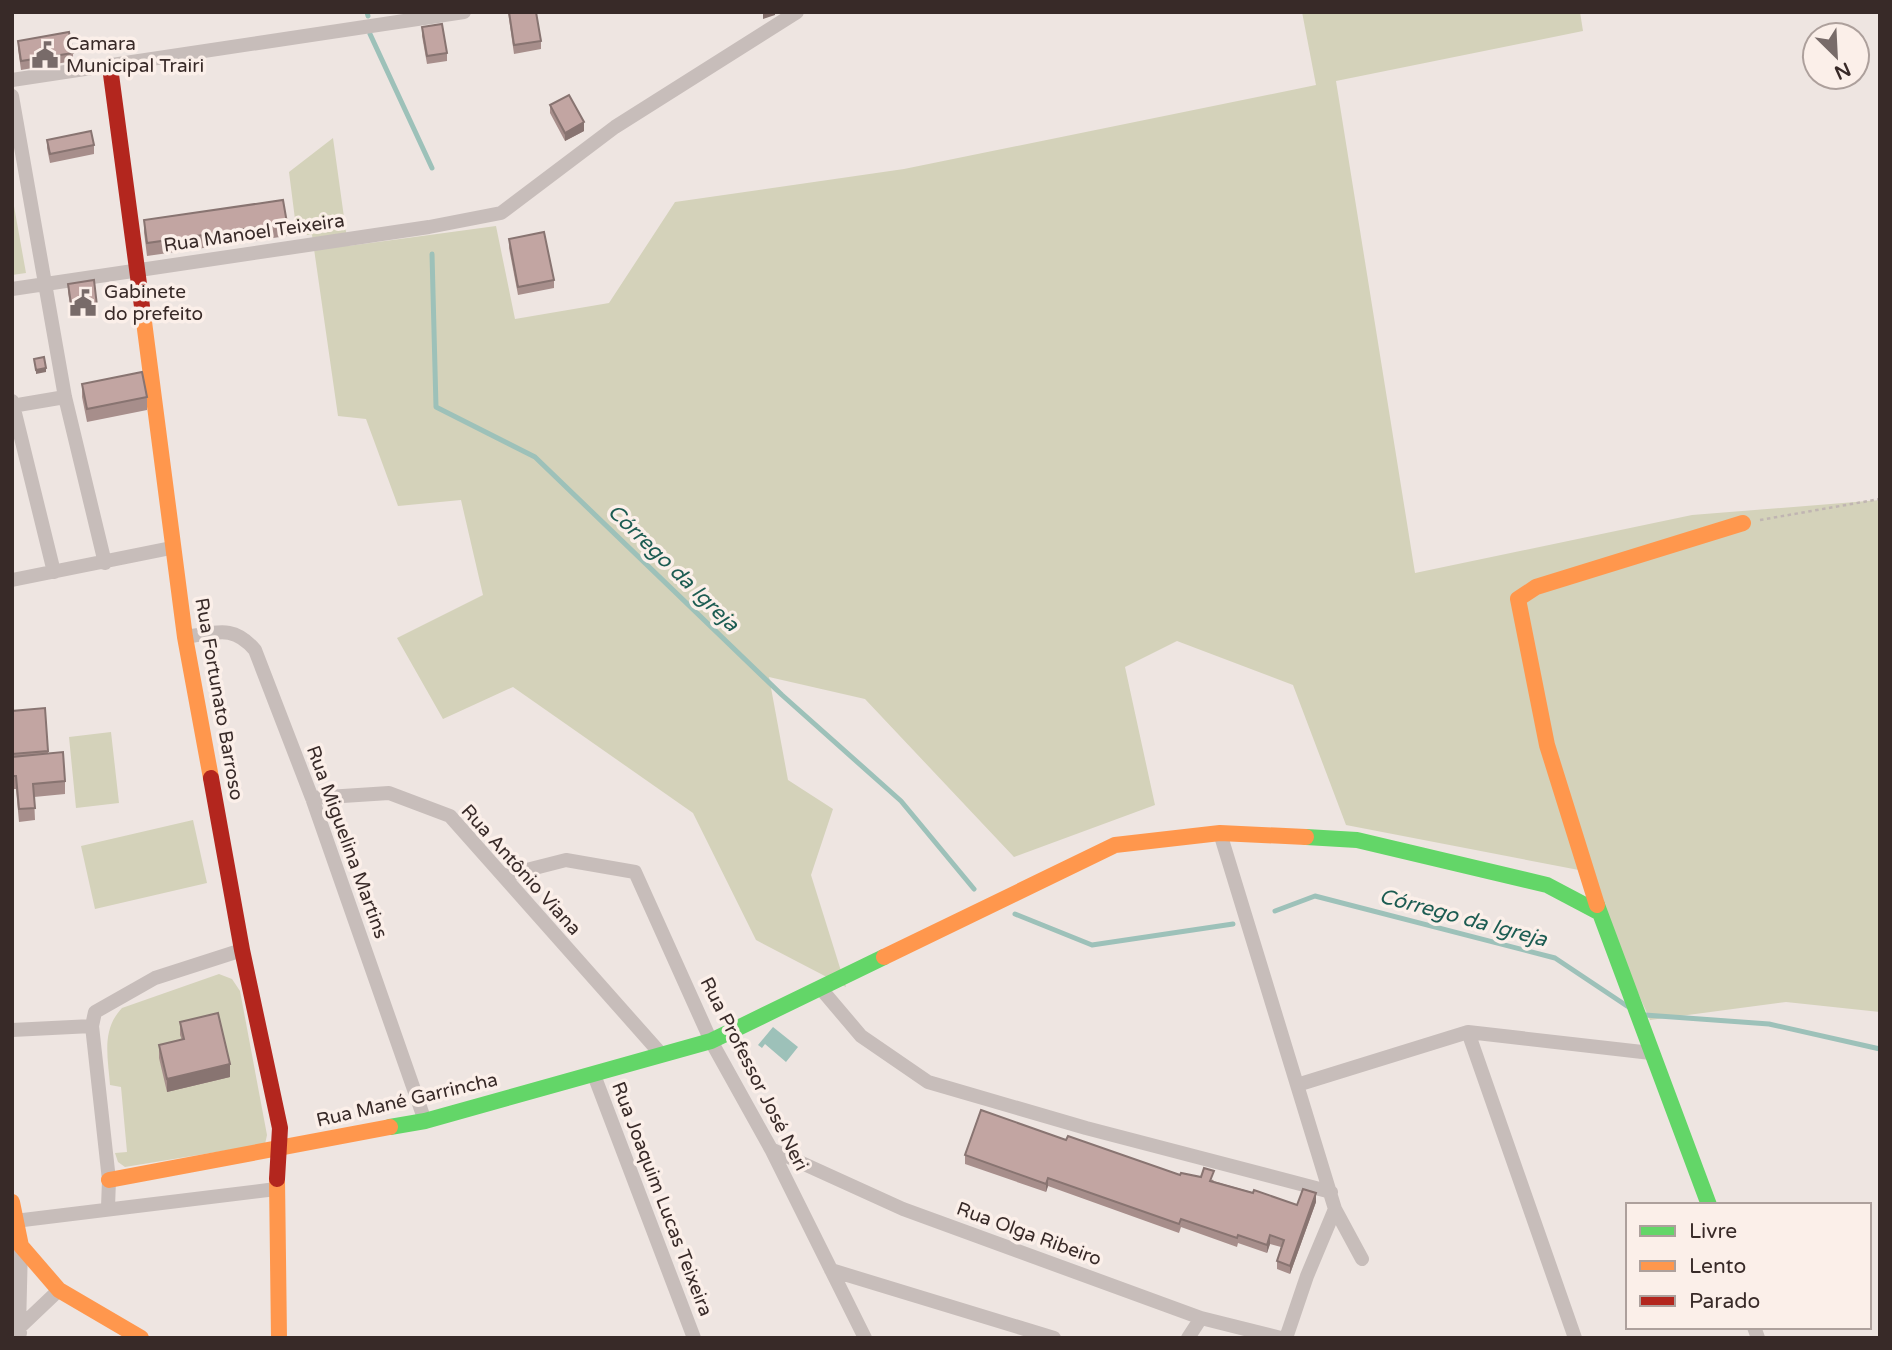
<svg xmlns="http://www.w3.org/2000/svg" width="1892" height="1350" font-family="'Varela Round',sans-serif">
	<rect width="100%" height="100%" fill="#eee5e1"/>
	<!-- green -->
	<path fill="#d4d2ba" d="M1302,12H1580L1583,31L1336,81L1415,573L1692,515L1880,500V1012L1786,1002L1650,1020L1584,871L1346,825L1293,685L1177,641L1125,667L1155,805L1014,857L865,699L769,677L788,780L833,809L811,875L846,987L756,940L693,813L513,687L443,719L397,638L483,595L461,500L398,506L366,419L338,416L312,235H297L289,172L333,138L348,246L496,226L515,319L609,303L675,202L904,169L1316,85Z
		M12,195L26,273L12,275Z
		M111,732L119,803L76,808L69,737Z
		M193,820L207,883L95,909L81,846Z
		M219,974L232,979L240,991L267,1135L265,1144L125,1167L118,1162L115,1153L127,1152L121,1087L110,1085C108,1057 101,1030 122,1008Z"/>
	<!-- water -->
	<path fill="#9dc1b9" d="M773,1027L798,1047L786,1062L765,1044L762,1048L758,1045Z"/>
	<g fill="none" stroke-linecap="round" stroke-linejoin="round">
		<!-- stream -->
		<path stroke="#9dc1b9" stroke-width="5" d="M367,12L368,16
			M370,34L432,168
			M432,254L436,407L535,457L782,695L901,801L974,889
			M1275,911L1315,896L1555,958L1627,1006
			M1015,914L1092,945L1233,924
			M1645,1015L1769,1024L1880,1049"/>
		<!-- path -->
		<path stroke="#c0b5b2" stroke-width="2.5" stroke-dasharray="3.5 3.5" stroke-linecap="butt" d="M1760,520L1880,499"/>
		<!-- street -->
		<path stroke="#c7bdba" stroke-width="14" d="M12,80L464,12
			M12,96L65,397L105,563
			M12,289L429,227L501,213L615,127L797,12
			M12,401L54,572
			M12,406L65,397
			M12,580L171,548
			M185,637C216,633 233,624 255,650L312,798L425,1121
			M312,798L389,793L450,816L661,1054
			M1220,833L1335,1209L1362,1259
			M503,876L566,860L635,872L711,1041L771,1149L865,1338
			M822,990L861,1036L928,1082L1086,1128L1331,1192
			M12,1030L92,1026
			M1468,1032L1575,1338
			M594,1075L694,1338
			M1297,1085L1468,1032L1651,1053
			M771,1149L903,1209L1201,1318L1281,1338
			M108,1207L109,1180L92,1026L95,1012L155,978L242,950
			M15,1221L276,1189
			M831,1270L1054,1338
			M1754,1327L1758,1338
			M19,1328L21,1246
			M20,1333L19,1328L59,1290
			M1188,1338L1201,1318
			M1286,1338L1307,1276L1335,1209"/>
		<!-- fast -->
		<path stroke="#63d668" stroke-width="16" d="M1306,837L1357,840L1547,885L1600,913
			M1597,905L1709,1205
			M390,1127L425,1121L711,1041L884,957"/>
		<!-- slow -->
		<path stroke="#ff974d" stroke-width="16" d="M143,314L185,637L211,778
			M1597,905L1547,745L1518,599L1536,587L1743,523
			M884,957L1115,845L1220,833L1306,837
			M277,1179L279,1338
			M109,1180L390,1127
			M12,1202L21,1246L59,1290L141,1338"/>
		<!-- jam -->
		<path stroke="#b3261e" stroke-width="16" d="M110,67L143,314
			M211,778L242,950L280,1128L277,1179"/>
	</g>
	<!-- wall -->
	<path fill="#a78e8b" d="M508,12H536L541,41V49L514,54Z
		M422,27L447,53V61L427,64L422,36Z
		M18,41L73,53V61L21,70L18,49Z
		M550,105L584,131L565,141L550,113Z
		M47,140L94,145V154L50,163L47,148Z
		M144,220L287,223V236L147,256L144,232Z
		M509,239L554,280V288L518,295L509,248Z
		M68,284L97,306V314L72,318L68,292Z
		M82,384L147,397V410L87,422L82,397Z
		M12,711L48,751V753L65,781V794L34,797L35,820L19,822L16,789H12Z
		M180,1022L230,1077L167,1092L159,1058V1045L182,1040L180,1035Z
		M1066,1140L1180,1175L1214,1180L1213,1181L1297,1205L1316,1202L1290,1274L1277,1269V1261L1281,1247L1270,1244L1267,1253L1238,1243L1237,1247L1181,1227L1179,1233L1048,1186L1046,1192L965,1164V1155Z"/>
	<!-- shaded-wall -->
	<path fill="#887471" d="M763,12H775V15L763,19Z
		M584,122V131L565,141V133Z
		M46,368V372L36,374V370Z
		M230,1064V1077L167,1092V1079Z
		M1048,1178V1186L1046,1192V1184Z
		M1316,1193V1202L1290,1274V1266Z
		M1270,1235V1244L1267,1253V1245Z"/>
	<!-- building -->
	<path fill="#c2a5a2" stroke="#887471" stroke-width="2" d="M509,12H536L541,41L514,45Z
		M442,24L447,53L427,56L422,27Z
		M69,32L73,53L21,61L18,41Z
		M569,95L584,122L565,133L550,105Z
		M91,131L94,145L50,154L47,140Z
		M283,200L287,223L147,243L144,220Z
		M544,232L554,280L518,287L509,239Z
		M94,280L97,306L72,310L68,284Z
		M44,357L46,368L36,370L34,359Z
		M142,372L147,397L87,409L82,384Z
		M45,708L48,751L12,754V711Z
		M63,752L65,781L33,784L35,808L19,809L16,776H12V757Z
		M218,1013L230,1064L167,1079L159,1045L184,1039L180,1022Z
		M981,1110L1066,1140L1068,1136L1180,1175L1181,1173L1201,1177L1204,1168L1214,1171L1210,1181L1253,1193L1254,1190L1297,1205L1303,1189L1316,1193L1290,1266L1277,1261L1284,1240L1270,1235L1267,1245L1238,1235L1237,1238L1181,1219L1179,1224L1048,1178L1046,1184L965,1155Z"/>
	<!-- icons -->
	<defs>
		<symbol id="civic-bare" viewBox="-9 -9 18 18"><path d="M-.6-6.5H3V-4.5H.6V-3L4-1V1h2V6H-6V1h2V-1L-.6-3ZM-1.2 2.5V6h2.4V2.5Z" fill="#786b69" stroke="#fbefe9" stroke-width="2.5" paint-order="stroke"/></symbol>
	</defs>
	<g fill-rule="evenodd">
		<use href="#civic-bare" x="26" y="36" width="38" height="38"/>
		<use href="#civic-bare" x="64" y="284" width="38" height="38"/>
	</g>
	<g text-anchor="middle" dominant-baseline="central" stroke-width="7" stroke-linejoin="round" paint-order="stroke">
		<!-- poi labels -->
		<g font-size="19" fill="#382a28" stroke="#fbefe9" text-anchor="start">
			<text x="66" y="44">Camara<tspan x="66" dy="22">Municipal Trairi</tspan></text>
			<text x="104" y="292">Gabinete<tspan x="104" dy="22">do prefeito</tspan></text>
		</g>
		<!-- street labels -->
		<g font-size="19" fill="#382a28" stroke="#fbefe9">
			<text transform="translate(254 233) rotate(-8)">Rua Manoel Teixeira</text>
			<text transform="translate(219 699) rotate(80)">Rua Fortunato Barroso</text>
			<text transform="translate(347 842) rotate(70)">Rua Miguelina Martins</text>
			<text transform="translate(521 870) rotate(48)">Rua Antônio Viana</text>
			<text transform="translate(754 1074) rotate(63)">Rua Professor José Neri</text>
			<text transform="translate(407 1100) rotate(-13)">Rua Mané Garrincha</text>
			<text transform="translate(662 1199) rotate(69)">Rua Joaquim Lucas Teixeira</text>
			<text transform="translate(1029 1234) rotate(20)">Rua Olga Ribeiro</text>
		</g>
		<!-- water labels -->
		<g font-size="21" font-style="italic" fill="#1c5c52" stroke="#fbefe9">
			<text transform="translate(673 568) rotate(44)">Córrego da Igreja</text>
			<text transform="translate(1463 918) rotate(15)">Córrego da Igreja</text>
		</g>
	</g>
	<!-- border -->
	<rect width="1892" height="1350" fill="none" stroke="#382a28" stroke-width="28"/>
	<!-- legend -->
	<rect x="1626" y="1203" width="245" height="126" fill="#fbefe9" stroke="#ada09c" stroke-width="2"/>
	<rect x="1640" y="1226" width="35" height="10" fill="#63d668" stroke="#ada09c" stroke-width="2"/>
	<text x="1689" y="1238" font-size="21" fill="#382a28">Livre</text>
	<rect x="1640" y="1261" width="35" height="10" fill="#ff974d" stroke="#ada09c" stroke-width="2"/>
	<text x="1689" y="1273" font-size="21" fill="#382a28">Lento</text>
	<rect x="1640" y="1296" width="35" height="10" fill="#b3261e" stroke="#ada09c" stroke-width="2"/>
	<text x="1689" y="1308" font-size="21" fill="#382a28">Parado</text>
	<!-- north arrow -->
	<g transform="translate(1836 56) rotate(156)"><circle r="33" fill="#fbefe9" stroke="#ada09c" stroke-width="2"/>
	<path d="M0-5L12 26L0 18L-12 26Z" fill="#786b69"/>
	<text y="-10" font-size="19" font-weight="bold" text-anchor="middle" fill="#382a28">N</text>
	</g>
</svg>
